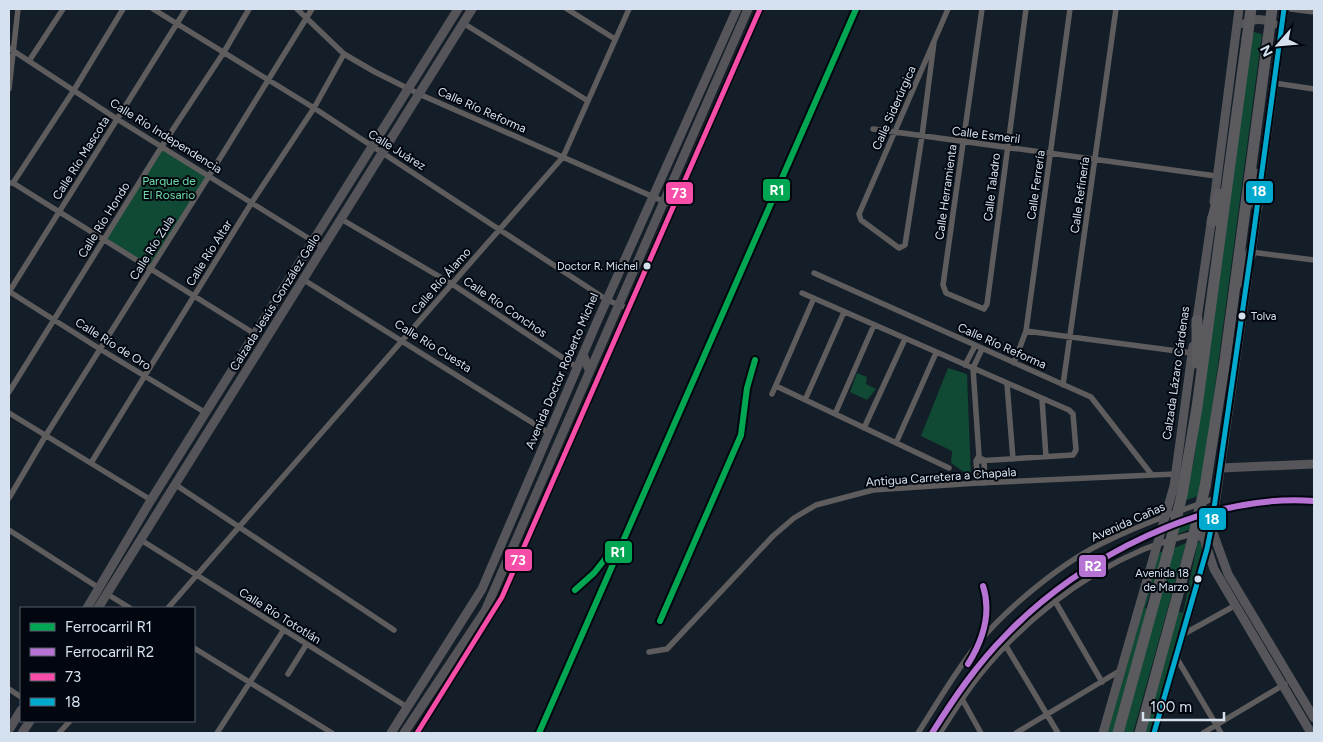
<svg xmlns="http://www.w3.org/2000/svg" width="1323" height="742" font-family="Figtree,sans-serif">
	<rect width="100%" height="100%" fill="#141e28"/>
	<!-- green -->
	<path fill="#104934" d="M1253,32L1262,34L1205,462L1198,496L1184,501L1194,460Z
		M163,149L207,176L150,267L106,239Z
		M948,368L967,374L971,477L951,463L952,451L921,436Z
		M857,373L867,377L866,384L876,389L867,400L850,392Z
		M1203,509L1199,526L1167,538L1171,519Z
		M1198,541L1203,546L1151,733H1143L1177,611L1183,613Z
		M1186,543L1133,733H1121L1174,548Z
		M1164,551L1145,608L1148,609L1114,733H1106L1158,553Z"/>
	<g fill="none" stroke-linecap="round" stroke-linejoin="round">
		<!-- street -->
		<path stroke="#5f5c5e" stroke-width="5.5" d="M153,9L314,108L607,300L629,309
			M297,9L344,54L375,72L419,94L674,206
			M567,9L615,39
			M982,9L943,285L946,293L984,309L987,304L1026,9
			M1291,9L1314,12
			M463,23L588,101
			M934,42L922,136L905,245L899,248L861,220L859,214L948,9
			M9,48L117,119L324,248
			M29,61L63,9
			M1274,83L1314,89
			M9,89L18,9
			M873,129L1216,176
			M9,183H13L255,334
			M13,183L74,90L123,9
			M341,219L452,284L578,368
			M1251,252L1314,260
			M814,273L1091,397L1152,475
			M304,280L549,433
			M9,292L186,9
			M10,292L100,349L206,413
			M802,293L1069,410L1073,414L1076,450L1073,455L976,461
			M1026,331L1192,353
			M1014,363L1026,331L1070,9
			M965,365L975,346
			M1007,384L1013,459
			M1063,385L1116,9
			M776,386L949,468
			M9,392L162,146L224,52L249,9
			M772,394L814,298
			M1042,399L1046,457
			M805,400L844,312
			M9,413L151,500
			M835,414L874,325
			M864,428L905,339
			M896,443L936,353
			M982,459L984,460L985,483
			M91,463L252,202L314,108L344,54
			M978,483L976,461L979,456L973,368L982,349
			M176,485L394,630
			M9,498L46,435L209,176L312,9
			M9,530L99,588
			M141,540L407,707
			M107,594L130,608
			M1055,601L1102,682
			M168,608L563,157L629,9
			M1182,635L1236,605
			M1006,646L1058,733
			M194,648L332,733
			M649,652L667,649L773,536L794,518L816,505L873,490L978,483L1175,474
			M1176,657L1221,733
			M288,674L306,645
			M9,689L21,697
			M962,699L981,733
			M59,733L70,721
			M217,733L283,631
			M918,733C938,702 956,670 979,642C1009,606 1065,560 1107,541C1142,524 1179,511 1216,498
			M940,733C952,714 964,695 978,677C1021,623 1079,577 1142,550C1164,541 1188,535 1211,529
			M1016,733L1121,670
			M1203,733L1285,684"/>
		<!-- secondary -->
		<path stroke="#55555a" stroke-width="9" d="M1244,24C1254,18 1264,18 1274,24
			M1260,187L1284,9
			M1214,202L1239,9
			M1251,256L1258,202
			M1196,326L1212,217
			M1221,468L1314,464
			M1212,530L1228,574L1314,718
			M1196,533L1204,539L1214,569L1311,733
			M391,733L482,589L596,324L737,9
			M417,733L502,597L760,9
			M1103,733L1174,486L1193,346
			M1154,733L1207,549L1216,498L1248,274"/>
		<!-- primary -->
		<path stroke="#545459" stroke-width="9" d="M583,354L589,370
			M87,608L151,500L458,9
			M98,608L472,9
			M9,730L21,710
			M22,733L30,721
			M404,733L485,611L748,9"/>
		<!-- highway -->
		<path stroke="#5a5a5f" stroke-width="11" d="M1256,174L1257,207
			M1212,222L1219,194
			M1242,282L1251,252
			M1197,320V363
			M1205,487L1225,360L1268,39
			M1182,495L1197,407L1247,39
			M1118,733L1168,552
			M1140,733L1191,546"/>
		<!-- highway-bridge -->
		<path stroke="#5a5a5f" stroke-width="11" d="M1247,39L1251,9
			M1268,39L1272,9
			M1191,546L1205,487
			M1168,552L1182,495"/>
		<defs>
			<path id="bus-1" d="M417,733L502,597L760,9"/>
			<path id="bus-2" d="M1154,733L1207,549L1211,529L1251,252L1284,9"/>
		</defs>
		<!-- bus-1 casing -->
		<use href="#bus-1" stroke="#02070f" stroke-width="9"/>
		<!-- bus-2 casing -->
		<use href="#bus-2" stroke="#02070f" stroke-width="9"/>
		<!-- bus-1 -->
		<use href="#bus-1" stroke="#f54da8" stroke-width="5"/>
		<!-- bus-2 -->
		<use href="#bus-2" stroke="#00a9ce" stroke-width="5"/>
		<defs>
			<path id="rail-1" d="M575,590L594,573L609,554
				M660,621L741,435L747,388L755,360
				M539,733L856,9"/>
			<path id="rail-2" d="M968,664C983,640 992,614 983,586
				M932,733C954,698 977,664 1007,634C1081,557 1205,493 1314,501"/>
		</defs>
		<!-- rail-1 casing -->
		<use href="#rail-1" stroke="#02070f" stroke-width="10"/>
		<!-- rail-2 casing -->
		<use href="#rail-2" stroke="#02070f" stroke-width="10"/>
		<!-- rail-1 -->
		<use href="#rail-1" stroke="#00a651" stroke-width="6"/>
		<!-- rail-2 -->
		<use href="#rail-2" stroke="#b673d3" stroke-width="6"/>
	</g>
	<!-- markers -->
	<g fill="#d5e1ee" stroke="#02070f" stroke-width="2">
		<circle cx="647" cy="266" r="4.5"/>
		<circle cx="1242" cy="316" r="4.5"/>
		<circle cx="1198" cy="579" r="4.5"/>
	</g>
	<g text-anchor="middle" dominant-baseline="central" stroke-width="4" stroke-linejoin="round" paint-order="stroke">
		<!-- bus labels -->
		<g font-size="11" fill="#d5e1ee" stroke="#02070f" text-anchor="end">
			<text x="638" y="266">Doctor R. Michel</text>
			<text x="1251" y="316" text-anchor="start">Tolva</text>
			<text x="1189" y="573">Avenida 18<tspan x="1189" dy="14">de Marzo</tspan></text>
		</g>
		<!-- street labels -->
		<g font-size="12" fill="#d5e1ee" stroke="#02070f">
			<text transform="translate(894 108) rotate(-66)">Calle Siderúrgica</text>
			<text transform="translate(482 110) rotate(24)">Calle Río Reforma</text>
			<text transform="translate(986 135) rotate(7)">Calle Esmeril</text>
			<text transform="translate(166 136) rotate(32)">Calle Río Independencia</text>
			<text transform="translate(397 150) rotate(32)">Calle Juárez</text>
			<text transform="translate(81 158) rotate(-58)">Calle Río Mascota</text>
			<text transform="translate(1036 185) rotate(-82)">Calle Ferrería</text>
			<text transform="translate(992 187) rotate(-83)">Calle Taladro</text>
			<text transform="translate(946 192) rotate(-82)">Calle Herramienta</text>
			<text transform="translate(1080 195) rotate(-82)">Calle Refinería</text>
			<text transform="translate(104 220) rotate(-58)">Calle Río Hondo</text>
			<text transform="translate(152 248) rotate(-58)">Calle Río Zula</text>
			<text transform="translate(209 253) rotate(-58)">Calle Río Altar</text>
			<text transform="translate(441 281) rotate(-49)">Calle Río Álamo</text>
			<text transform="translate(275 302) rotate(-58)">Calzada Jesús González Gallo</text>
			<text transform="translate(505 307) rotate(34)">Calle Río Conchos</text>
			<text transform="translate(113 344) rotate(32)">Calle Río de Oro</text>
			<text transform="translate(433 346) rotate(32)">Calle Río Cuesta</text>
			<text transform="translate(1002 346) rotate(24)">Calle Río Reforma</text>
			<text transform="translate(562 371) rotate(-67)">Avenida Doctor Roberto Michel</text>
			<text transform="translate(1176 373) rotate(-82)">Calzada Lázaro Cárdenas</text>
			<text transform="translate(941 477) rotate(-4)">Antigua Carretera a Chapala</text>
			<text transform="translate(1128 522) rotate(-24)">Avenida Cañas</text>
			<text transform="translate(280 616) rotate(32)">Calle Río Tototlán</text>
		</g>
		<!-- park labels -->
		<g font-size="12" fill="#6cdba7" stroke="#02070f">
			<text x="169" y="181">Parque de<tspan x="169" dy="14">El Rosario</tspan></text>
		</g>
	</g>
	<g stroke="#02070f" stroke-width="2">
		<rect x="762" y="178" width="29" height="24" rx="5" fill="#00a651"/>
		<rect x="1245" y="180" width="29" height="24" rx="5" fill="#00a9ce"/>
		<rect x="665" y="181" width="29" height="24" rx="5" fill="#f54da8"/>
		<rect x="1198" y="507" width="29" height="24" rx="5" fill="#00a9ce"/>
		<rect x="604" y="540" width="29" height="24" rx="5" fill="#00a651"/>
		<rect x="504" y="548" width="29" height="24" rx="5" fill="#f54da8"/>
		<rect x="1078" y="554" width="29" height="24" rx="5" fill="#b673d3"/>
	</g>
	<g font-size="14" text-anchor="middle" font-weight="bold" fill="#fff">
		<text x="777" y="195">R1</text>
		<text x="1259" y="196">18</text>
		<text x="679" y="198">73</text>
		<text x="1212" y="524">18</text>
		<text x="618" y="557">R1</text>
		<text x="518" y="565">73</text>
		<text x="1093" y="571">R2</text>
	</g>
	<!-- border -->
	<rect width="1323" height="742" fill="none" stroke="#d5e1ee" stroke-width="20"/>
	<!-- legend -->
	<rect x="20" y="607" width="175" height="115" fill="#02070f" stroke="#565e68"/>
	<rect x="30" y="623" width="25" height="8" fill="#00a651" stroke="#565e68"/>
	<text x="65" y="632" font-size="15" fill="#d5e1ee">Ferrocarril R1</text>
	<rect x="30" y="648" width="25" height="8" fill="#b673d3" stroke="#565e68"/>
	<text x="65" y="657" font-size="15" fill="#d5e1ee">Ferrocarril R2</text>
	<rect x="30" y="673" width="25" height="8" fill="#f54da8" stroke="#565e68"/>
	<text x="65" y="682" font-size="15" fill="#d5e1ee">73</text>
	<rect x="30" y="698" width="25" height="8" fill="#00a9ce" stroke="#565e68"/>
	<text x="65" y="707" font-size="15" fill="#d5e1ee">18</text>
	<!-- north arrow -->
	<g transform="translate(1278 45) rotate(243)" stroke="#02070f" stroke-width="4" paint-order="stroke">
	<path d="M0-4L9 19L0 12L-9 19Z" fill="#d5e1ee"/>
	<text y="-8" font-size="14" font-weight="bold" text-anchor="middle" fill="#d5e1ee">N</text>
	</g>
	<!-- scale -->
	<path d="M1143 712v8h81v-8" fill="none" stroke="#d5e1ee" stroke-width="2.5"/>
	<text x="1150" y="712" font-size="15" fill="#d5e1ee" stroke="#02070f" stroke-width="4" paint-order="stroke">100 m</text>
</svg>
